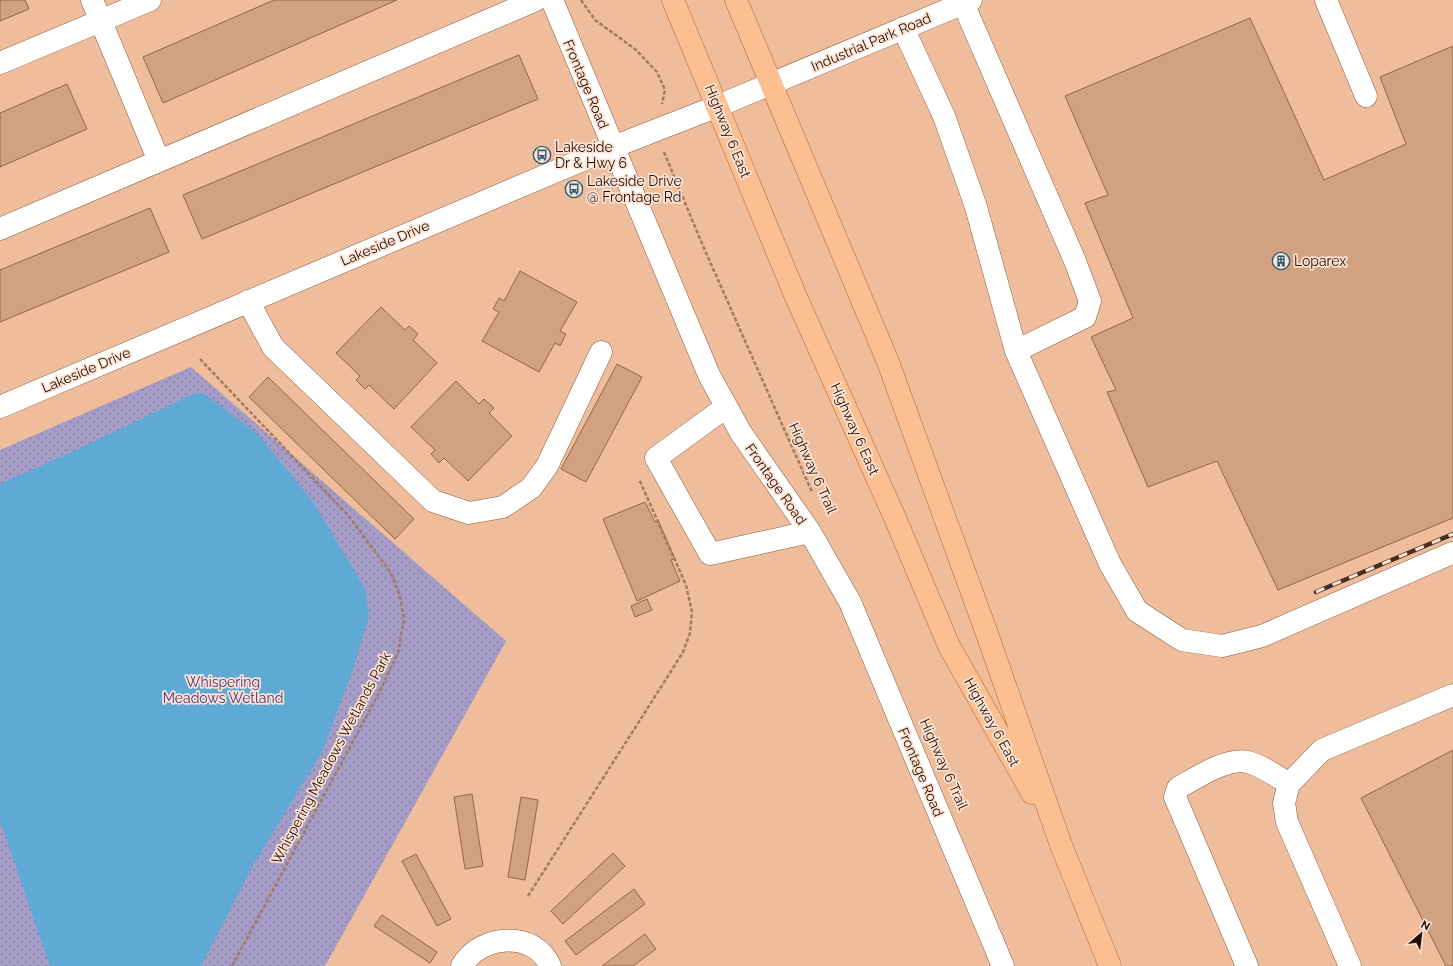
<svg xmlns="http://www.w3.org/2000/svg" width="1453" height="966" font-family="Raleway,sans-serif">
	<defs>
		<pattern id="green-dots" width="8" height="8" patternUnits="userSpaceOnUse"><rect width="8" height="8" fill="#a69cc8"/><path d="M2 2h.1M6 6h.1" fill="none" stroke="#877ea0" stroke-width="1.8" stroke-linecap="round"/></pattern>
	</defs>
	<rect width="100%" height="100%" fill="#efbd9b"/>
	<!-- green -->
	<path fill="url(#green-dots)" d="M191,367L506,641L325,966H0V450Z"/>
	<!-- water -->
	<path fill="#5eaad4" d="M197,392L206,395L258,434L313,502L366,590L369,617L352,672L322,752L255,862L201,966H50L0,821V484L85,446Z"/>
	<!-- building -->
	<path fill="#d2a181" stroke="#936647" d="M0,0H25L29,9L0,21Z
		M274,0H397L163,103L143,57Z
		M1250,18L1324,180L1406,144L1380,77L1453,46V518L1278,590L1217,461L1148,487L1107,392L1116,390L1091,337L1133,318L1085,203L1108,195L1065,96Z
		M519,55L538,99L202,239L183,195Z
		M67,84L87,129L0,167V113Z
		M150,208L169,252L0,322V270Z
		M520,271L577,302L560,331L566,334L560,346L555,343L539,372L482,341L499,312L493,309L499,298L504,301Z
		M381,307L405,330L409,326L418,334L413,340L437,363L394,409L369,385L365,389L356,380L360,376L336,353Z
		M617,364L642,377L586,482L561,469Z
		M268,377L414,519L395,539L249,397Z
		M456,381L479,404L484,399L494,408L489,413L512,436L468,481L444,458L439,463L431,454L435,450L411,427Z
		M645,502L655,522L658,520L675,559L671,560L680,581L637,601L603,519Z
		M647,599L652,610L635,617L631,606Z
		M1453,750V966H1446L1361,798Z
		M472,794L483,866L465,869L454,797Z
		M521,797L538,800L525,880L508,877Z
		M613,853L625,866L563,924L551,911Z
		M416,854L451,919L437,926L402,861Z
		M634,889L645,904L576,955L565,941Z
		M382,915L437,952L430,963L374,926Z
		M645,934L656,949L633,966H602Z"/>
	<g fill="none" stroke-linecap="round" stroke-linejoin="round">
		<defs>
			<path id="minor" d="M92,0L159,161
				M552,0L709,375L741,433L810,532L850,602L1003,966
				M1326,0L1366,96
				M963,3L1075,261L1090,301L1085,317L1016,351
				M903,28L944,116L976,207L1016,351L1110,564L1137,611L1182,640L1222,646L1262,636L1452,553
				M0,63L150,0
				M0,229L536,0
				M248,301L273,347L433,501L469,513L503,507L531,488L547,466L601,352
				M0,407L613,147L718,106L971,0
				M726,407L656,458L710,554L810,532
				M462,966C480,934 535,930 550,966
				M1247,966L1175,797L1178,788C1196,778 1227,757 1248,762C1263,766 1276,776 1289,784
				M1350,966L1287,822L1284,803L1289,784L1322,750L1453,695"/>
			<path id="major" d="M673,0L796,297L895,518L949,646L1032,793
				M736,0L888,362L986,631L1061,845L1110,966"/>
		</defs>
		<!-- minor casing -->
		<use href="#minor" stroke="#895d3e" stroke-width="23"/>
		<!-- major casing -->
		<use href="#major" stroke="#ad6632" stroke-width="23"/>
		<!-- path -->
		<path stroke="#a17b62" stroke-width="2.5" stroke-dasharray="4 2" stroke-linecap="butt" d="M581,0L595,20L635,49L657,72L665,90L662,104
			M664,152L703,246L812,492
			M200,359L347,514L391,573L400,596L404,619L398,653L378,695L232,966
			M528,896L668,676L683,652L690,633L692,612L686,585L639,479"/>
		<!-- minor -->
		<use href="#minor" stroke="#fff" stroke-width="22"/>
		<!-- major -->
		<use href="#major" stroke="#fbbf92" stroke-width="22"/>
		<defs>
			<path id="rail" d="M1316,592L1453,534"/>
		</defs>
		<!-- rail casing -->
		<use href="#rail" stroke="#483021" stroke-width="4.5"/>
		<!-- rail -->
		<use href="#rail" stroke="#fee3d3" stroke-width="3" stroke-dasharray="9" stroke-linecap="butt"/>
	</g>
	<!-- icons -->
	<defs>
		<symbol id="bus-ring" viewBox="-11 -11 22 22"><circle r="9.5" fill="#fee3d3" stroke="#295d7a" stroke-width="1.5"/><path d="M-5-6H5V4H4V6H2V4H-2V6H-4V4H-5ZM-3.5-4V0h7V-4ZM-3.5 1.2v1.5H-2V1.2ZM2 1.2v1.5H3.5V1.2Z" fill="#295d7a"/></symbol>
		<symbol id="building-ring" viewBox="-11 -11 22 22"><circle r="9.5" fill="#fee3d3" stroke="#295d7a" stroke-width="1.5"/><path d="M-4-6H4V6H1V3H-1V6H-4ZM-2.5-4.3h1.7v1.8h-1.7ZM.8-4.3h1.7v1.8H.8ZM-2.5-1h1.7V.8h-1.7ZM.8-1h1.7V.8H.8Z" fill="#295d7a"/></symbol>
	</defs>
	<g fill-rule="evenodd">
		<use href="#bus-ring" x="532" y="145" width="20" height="20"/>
		<use href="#bus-ring" x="564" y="179" width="20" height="20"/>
		<use href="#building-ring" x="1271" y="251" width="20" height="20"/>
	</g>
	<g text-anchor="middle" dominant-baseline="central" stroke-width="3.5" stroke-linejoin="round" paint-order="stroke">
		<!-- street labels -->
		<g font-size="14" fill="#210f04" stroke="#fee3d3">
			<text transform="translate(871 42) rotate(-23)">Industrial Park Road</text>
			<text transform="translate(586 84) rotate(67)">Frontage Road</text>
			<text transform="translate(728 131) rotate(68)">Highway 6 East</text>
			<text transform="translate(385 243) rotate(-23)">Lakeside Drive</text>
			<text transform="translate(86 370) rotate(-23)">Lakeside Drive</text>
			<text transform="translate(855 429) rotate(66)">Highway 6 East</text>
			<text transform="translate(813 468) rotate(66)">Highway 6 Trail</text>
			<text transform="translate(776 484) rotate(55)">Frontage Road</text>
			<text transform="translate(992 722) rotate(61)">Highway 6 East</text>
			<text transform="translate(331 758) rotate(-62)">Whispering Meadows Wetlands Park</text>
			<text transform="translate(944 764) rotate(66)">Highway 6 Trail</text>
			<text transform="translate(921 772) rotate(67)">Frontage Road</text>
		</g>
		<!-- poi labels -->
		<g font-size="14" fill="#210f04" stroke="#fee3d3" text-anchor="start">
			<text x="555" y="147">Lakeside<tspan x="555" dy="16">Dr &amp; Hwy 6</tspan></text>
			<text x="587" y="181">Lakeside Drive<tspan x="587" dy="16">@ Frontage Rd</tspan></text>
			<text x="1294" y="261">Loparex</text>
		</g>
		<!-- park labels -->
		<g font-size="14" fill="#4b307f" stroke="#fee3d3">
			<text x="223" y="682">Whispering<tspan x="223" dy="16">Meadows Wetland</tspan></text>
		</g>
	</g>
	<!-- north arrow -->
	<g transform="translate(1421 934) rotate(28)" stroke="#fee3d3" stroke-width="3" paint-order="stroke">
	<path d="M0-3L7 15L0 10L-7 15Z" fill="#210f04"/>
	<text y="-6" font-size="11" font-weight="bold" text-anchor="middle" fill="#210f04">N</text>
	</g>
</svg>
